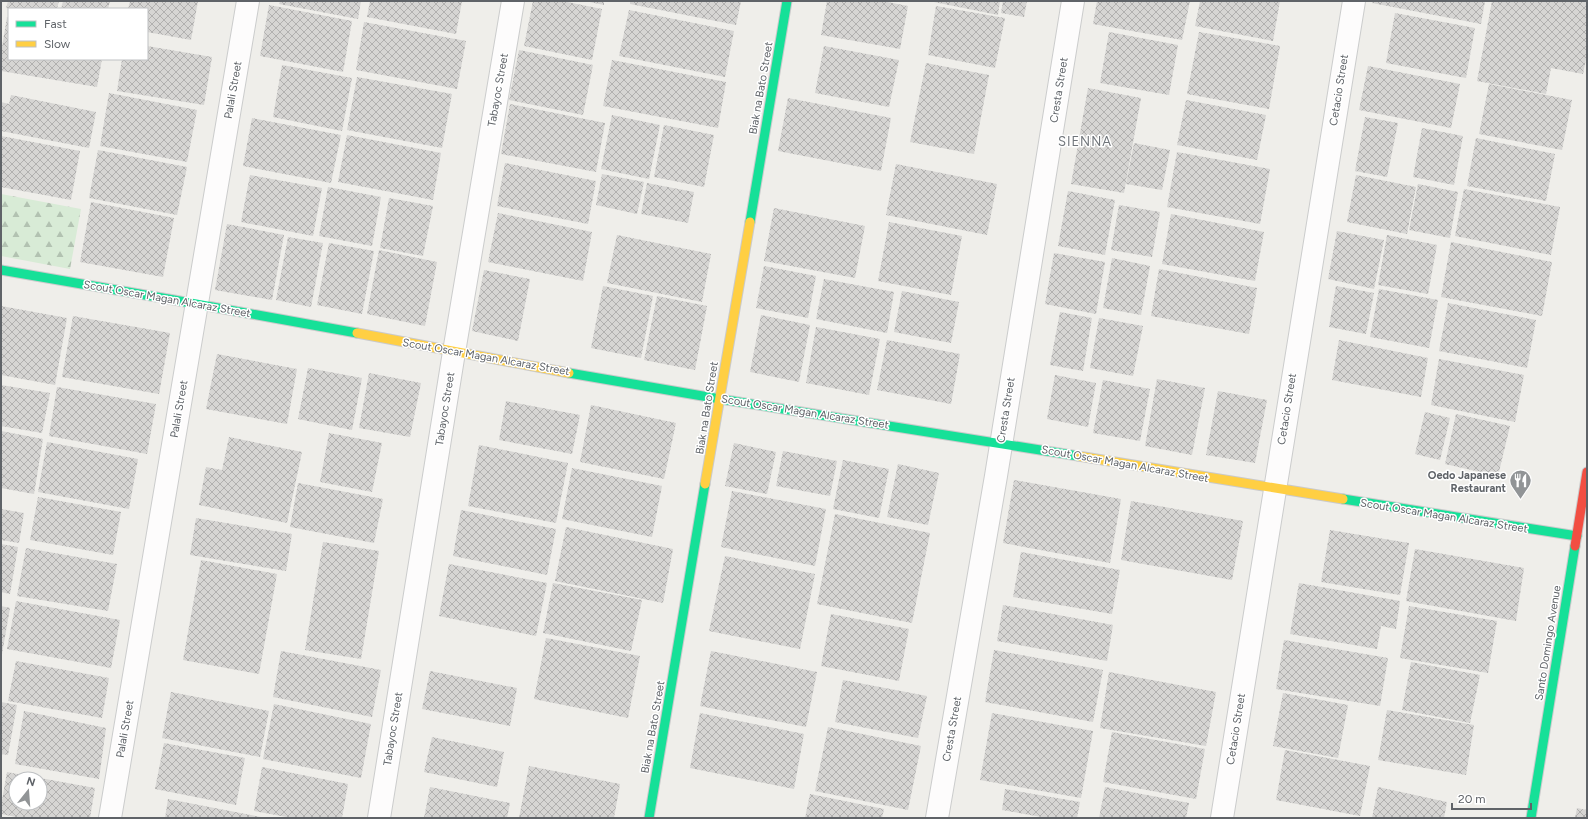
<svg xmlns="http://www.w3.org/2000/svg" width="1588" height="819" font-family="Figtree,sans-serif">
	<defs>
		<pattern id="forest-firs" width="22" height="20" patternUnits="userSpaceOnUse"><rect width="22" height="20" fill="#d8ebd6"/><path d="M5 1l3.5 6h-7zM16 11l3.5 6h-7z" fill="#b2c2b1"/></pattern>
		<pattern id="building-cross-hatch" width="8" height="8" patternUnits="userSpaceOnUse"><rect width="8" height="8" fill="#d6d5d3"/><path d="M0 0l8 8M0 8l8-8" fill="none" stroke="#b1b0af"/></pattern>
	</defs>
	<rect width="100%" height="100%" fill="#efeeea"/>
	<!-- forest -->
	<path fill="url(#forest-firs)" d="M1,194L81,209L70,269L1,256Z"/>
	<!-- building -->
	<path fill="url(#building-cross-hatch)" d="M8,1H59L57,9H13L6,8Z
		M63,1H110L108,9H61Z
		M130,1H198L191,40L147,32V9H128Z
		M280,1H361L358,19L279,4Z
		M370,1H462L456,34L367,17Z
		M533,1H562L602,9L592,60L524,46Z
		M585,1H604V5Z
		M630,1H741L736,25L630,4Z
		M827,1H882L908,6L900,49L821,35Z
		M929,1H1000L998,15Z
		M1003,1H1027L1024,17L1001,13Z
		M1097,1H1190L1182,40L1093,24Z
		M1200,1H1280L1273,41L1195,26Z
		M1372,1H1485L1481,24L1372,3Z
		M1492,1H1587V54L1583,74L1551,68L1546,94L1477,81Z
		M269,5L352,21L343,72L260,56Z
		M936,6L1005,18L995,68L928,55Z
		M629,10L734,31L725,77L619,56Z
		M1395,13L1475,28L1466,78L1386,63Z
		M7,17L9,18V59H102L97,87L1,71V53Z
		M364,22L466,41L457,89L356,70Z
		M1109,32L1178,45L1169,95L1100,83Z
		M1199,32L1280,46L1269,109L1187,94Z
		M147,46L212,57L204,105L117,91L122,59H147Z
		M824,46L899,60L889,107L815,93Z
		M519,50L593,65L583,115L509,100Z
		M612,60L726,82L718,128L603,106Z
		M926,63L989,75L974,154L910,142Z
		M282,65L352,78L342,131L273,117Z
		M1368,66L1460,84L1451,128L1359,110Z
		M357,77L452,94L442,148L347,130Z
		M1489,84L1572,100L1562,150L1479,134Z
		M1088,88L1141,98L1124,193L1071,184Z
		M109,93L197,110L187,162L100,146Z
		M11,95L96,112L89,148L1,131V102L9,104Z
		M788,98L891,118L881,171L778,151Z
		M1186,100L1266,115L1257,160L1177,145Z
		M510,104L605,123L596,172L501,154Z
		M612,115L660,125L649,179L601,169Z
		M1365,117L1398,123L1387,177L1355,171Z
		M252,118L341,135L331,183L243,166Z
		M664,125L714,135L704,187L654,177Z
		M1422,128L1463,136L1454,185L1413,177Z
		M347,135L441,153L433,200L338,182Z
		M1,136L80,151L71,200L1,187Z
		M1476,138L1555,154L1546,201L1467,186Z
		M1134,143L1170,150L1162,190L1126,184Z
		M98,150L187,167L177,215L89,198Z
		M1177,152L1270,169L1260,224L1167,207Z
		M505,163L596,181L588,224L497,206Z
		M896,164L997,184L987,235L886,215Z
		M602,174L644,182L637,214L596,205Z
		M250,175L322,188L313,236L241,222Z
		M1356,175L1416,187L1407,234L1347,222Z
		M647,183L694,192L688,223L641,214Z
		M1418,184L1458,192L1450,238L1409,230Z
		M328,187L381,197L372,246L319,236Z
		M1464,189L1560,207L1551,255L1455,236Z
		M1068,191L1115,200L1105,255L1058,246Z
		M389,198L433,206L423,256L380,248Z
		M91,202L174,218L163,277L80,262Z
		M1119,205L1160,212L1152,257L1111,250Z
		M774,208L865,226L855,278L764,261Z
		M498,213L592,232L583,281L488,262Z
		M1171,214L1264,232L1255,281L1162,264Z
		M889,222L962,236L951,295L878,281Z
		M227,224L284,235L272,300L215,290Z
		M1337,231L1384,240L1374,289L1328,279Z
		M617,235L711,254L702,302L607,283Z
		M1387,235L1437,245L1428,294L1378,285Z
		M288,237L323,243L311,307L276,300Z
		M1451,242L1552,262L1542,316L1441,297Z
		M329,243L374,251L362,314L317,305Z
		M379,250L437,262L425,326L367,314Z
		M1054,253L1105,262L1096,314L1045,304Z
		M1112,258L1150,266L1141,315L1103,308Z
		M764,266L816,276L808,318L756,308Z
		M1159,269L1257,288L1249,334L1151,316Z
		M484,270L530,279L518,341L472,331Z
		M824,279L894,292L887,333L816,319Z
		M603,286L653,296L641,358L591,348Z
		M1336,286L1374,293L1366,334L1329,327Z
		M1379,289L1438,300L1429,348L1370,337Z
		M902,291L959,302L951,343L894,332Z
		M657,296L707,306L695,370L644,360Z
		M1448,303L1536,320L1527,368L1439,351Z
		M1,306L67,318L55,385L1,375Z
		M1060,312L1092,318L1083,371L1050,365Z
		M761,315L810,325L799,382L750,372Z
		M73,316L170,333L159,394L62,377Z
		M1099,318L1143,326L1133,376L1090,368Z
		M816,327L880,339L869,395L806,383Z
		M887,340L960,354L951,404L877,390Z
		M1339,340L1428,358L1421,397L1332,380Z
		M217,354L297,369L287,424L206,409Z
		M1439,359L1524,375L1515,422L1431,405Z
		M308,368L362,378L352,430L298,419Z
		M369,373L421,383L410,437L359,428Z
		M1055,375L1096,383L1088,427L1047,419Z
		M1157,379L1205,388L1192,455L1145,446Z
		M1103,380L1150,389L1140,441L1093,433Z
		M1,385L50,393L42,433L1,426Z
		M57,387L156,404L147,454L49,436Z
		M1218,391L1267,400L1255,463L1206,455Z
		M506,401L580,415L572,454L499,440Z
		M591,405L676,423L664,479L580,462Z
		M1425,412L1450,418L1440,460L1415,454Z
		M1456,414L1510,426L1498,476L1445,464Z
		M1,431L43,439L34,494L1,488Z
		M329,433L382,443L372,492L320,482Z
		M229,437L302,452L287,523L199,505L206,467L222,470Z
		M47,442L138,459L129,509L38,492Z
		M734,443L776,452L767,494L725,486Z
		M479,445L568,463L556,523L468,506Z
		M783,451L837,461L830,496L776,486Z
		M843,460L889,469L879,518L833,509Z
		M898,464L939,473L928,525L887,517Z
		M572,468L662,486L652,537L562,519Z
		M1014,480L1121,499L1110,563L1003,543Z
		M298,483L383,499L374,543L290,527Z
		M732,491L826,509L815,566L721,547Z
		M38,497L121,512L113,555L30,540Z
		M1131,501L1243,521L1232,580L1121,560Z
		M1,509L24,513L19,543L1,540Z
		M461,510L556,529L547,575L453,556Z
		M835,514L930,533L912,623L817,604Z
		M196,518L292,534L286,571L190,555Z
		M566,527L673,549L663,603L555,581Z
		M1330,530L1409,543L1400,595L1321,582Z
		M323,542L379,551L361,659L305,650Z
		M1,544L18,547L10,594L1,592Z
		M26,548L117,564L108,611L17,596Z
		M1415,549L1524,568L1516,621L1406,601Z
		M1021,552L1120,570L1112,614L1013,597Z
		M725,556L815,574L800,649L709,631Z
		M201,560L277,574L259,674L183,660Z
		M449,564L547,583L536,636L439,616Z
		M553,583L642,600L631,651L543,633Z
		M1299,583L1400,601L1396,629L1381,626L1377,649L1290,634Z
		M16,601L120,620L111,668L7,649Z
		M1003,605L1113,625L1107,661L997,641Z
		M1,606L10,608L2,654H1Z
		M1409,606L1497,621L1488,673L1400,658Z
		M831,614L909,629L899,681L821,666Z
		M546,638L640,656L628,718L534,699Z
		M1284,640L1388,658L1380,706L1276,689Z
		M994,650L1103,670L1093,722L985,702Z
		M281,651L381,670L372,717L273,697Z
		M711,651L817,672L806,727L700,706Z
		M16,661L109,678L102,718L8,701Z
		M1411,662L1480,675L1470,723L1402,710Z
		M430,671L517,688L510,726L422,709Z
		M1109,672L1216,692L1206,746L1100,728Z
		M843,680L927,696L918,738L835,722Z
		M171,692L269,711L260,757L162,738Z
		M1283,693L1348,705L1338,758L1273,746Z
		M1,702L17,705L8,755L1,754Z
		M274,704L371,724L361,778L263,759Z
		M1387,710L1474,725L1466,775L1378,760Z
		M24,711L106,728L99,779L15,764Z
		M700,713L804,734L794,789L690,768Z
		M992,713L1093,731L1081,798L980,780Z
		M828,727L921,746L908,810L815,791Z
		M1112,732L1205,749L1196,799L1103,782Z
		M432,737L504,752L497,787L424,772Z
		M164,743L245,758L236,805L155,789Z
		M1285,750L1370,766L1360,816L1276,800Z
		M529,766L620,784L614,818H519Z
		M262,767L348,784L342,818H292L254,811Z
		M7,772L39,778L16,779V803H40V778L95,788L90,818H21L1,814V806Z
		M430,787L510,803L507,818H424Z
		M1105,787L1189,803L1186,818H1099Z
		M1378,787L1447,802L1444,818H1372Z
		M1005,789L1080,802L1077,818H1047L1002,810Z
		M810,794L884,809L882,818H805Z
		M168,799L261,817V818H165Z
		M1577,808L1587,810V818H1575Z"/>
	<g fill="none" stroke-linecap="round" stroke-linejoin="round">
		<defs>
			<path id="street" d="M110,818L248,1
				M379,818L454,352L513,1
				M937,818L996,476L1073,1
				M1222,818L1354,1"/>
			<path id="fast" d="M750,222L787,1
				M1,270L174,300L357,333
				M569,373L720,399L1078,456
				M1343,499L1577,536
				M649,818L705,484
				M1531,818L1575,546"/>
			<path id="slow" d="M357,333L569,373
				M1078,456L1343,499
				M705,484L750,222"/>
			<path id="jam" d="M1575,546L1587,472"/>
		</defs>
		<!-- street casing -->
		<use href="#street" stroke="#cbcccc" stroke-width="24"/>
		<!-- fast casing -->
		<use href="#fast" stroke="#cacacb" stroke-width="11"/>
		<!-- slow casing -->
		<use href="#slow" stroke="#cacacb" stroke-width="11"/>
		<!-- jam casing -->
		<use href="#jam" stroke="#cacacb" stroke-width="11"/>
		<!-- street -->
		<use href="#street" stroke="#fdfcfc" stroke-width="22"/>
		<!-- fast -->
		<use href="#fast" stroke="#16e098" stroke-width="9"/>
		<!-- slow -->
		<use href="#slow" stroke="#ffcf43" stroke-width="9"/>
		<!-- jam -->
		<use href="#jam" stroke="#f24e42" stroke-width="9"/>
	</g>
	<!-- icons -->
	<defs>
		<symbol id="restaurant-pin" viewBox="-11 -11 22 30"><path d="M0 17L-7.5 6A9.5 9.5 0 1 1 7.5 6Z" fill="#919496" stroke="#fff"/><path d="M-5-6h1v4h1v-4h1v4h1v-4h1v5L-1.5 .5V6h-2V.5L-5-1ZM5-6V6H3V1.5H1.5Q1.5-4 5-6Z" fill="#fff"/></symbol>
	</defs>
	<g fill-rule="evenodd">
		<use href="#restaurant-pin" x="1508" y="468" width="25" height="34"/>
	</g>
	<g text-anchor="middle" dominant-baseline="central" stroke-width="3" stroke-linejoin="round" paint-order="stroke">
		<!-- street labels -->
		<g font-size="11" fill="#5f6368" stroke="#fff">
			<text transform="translate(761 88) rotate(-80)">Biak na Bato Street</text>
			<text transform="translate(233 90) rotate(-80)">Palali Street</text>
			<text transform="translate(498 90) rotate(-80)">Tabayoc Street</text>
			<text transform="translate(1059 90) rotate(-81)">Cresta Street</text>
			<text transform="translate(1339 90) rotate(-81)">Cetacio Street</text>
			<text transform="translate(167 299) rotate(10)">Scout Oscar Magan Alcaraz Street</text>
			<text transform="translate(486 357) rotate(10)">Scout Oscar Magan Alcaraz Street</text>
			<text transform="translate(707 408) rotate(-81)">Biak na Bato Street</text>
			<text transform="translate(179 409) rotate(-80)">Palali Street</text>
			<text transform="translate(445 409) rotate(-81)">Tabayoc Street</text>
			<text transform="translate(1287 409) rotate(-81)">Cetacio Street</text>
			<text transform="translate(1006 410) rotate(-81)">Cresta Street</text>
			<text transform="translate(805 412) rotate(9)">Scout Oscar Magan Alcaraz Street</text>
			<text transform="translate(1125 464) rotate(10)">Scout Oscar Magan Alcaraz Street</text>
			<text transform="translate(1444 516) rotate(9)">Scout Oscar Magan Alcaraz Street</text>
			<text transform="translate(1548 643) rotate(-81)">Santo Domingo Avenue</text>
			<text transform="translate(653 727) rotate(-80)">Biak na Bato Street</text>
			<text transform="translate(125 729) rotate(-80)">Palali Street</text>
			<text transform="translate(393 729) rotate(-81)">Tabayoc Street</text>
			<text transform="translate(952 729) rotate(-80)">Cresta Street</text>
			<text transform="translate(1236 729) rotate(-81)">Cetacio Street</text>
		</g>
		<!-- poi labels -->
		<g font-size="11" font-weight="bold" fill="#5f6368" stroke="#fff" text-anchor="end">
			<text x="1506" y="475">Oedo Japanese<tspan x="1506" dy="13">Restaurant</tspan></text>
		</g>
		<!-- quarter labels -->
		<g font-size="13" letter-spacing="1" fill="#70757a" stroke="#fff">
			<text x="1085" y="141">SIENNA</text>
		</g>
	</g>
	<!-- border -->
	<rect width="1588" height="819" fill="none" stroke="#5f6368" stroke-width="4"/>
	<!-- legend -->
	<rect x="8" y="8" width="140" height="52" fill="#ffffff" stroke="#bfc1c3"/>
	<rect x="16" y="21" width="20" height="6" fill="#16e098" stroke="#bfc1c3"/>
	<text x="44" y="28" font-size="12" fill="#5f6368">Fast</text>
	<rect x="16" y="41" width="20" height="6" fill="#ffcf43" stroke="#bfc1c3"/>
	<text x="44" y="48" font-size="12" fill="#5f6368">Slow</text>
	<!-- north arrow -->
	<g transform="translate(28 791) rotate(17)"><circle r="19" fill="#ffffff" stroke="#bfc1c3"/>
	<path d="M0-3L7 15L0 10L-7 15Z" fill="#919496"/>
	<text y="-6" font-size="11" font-weight="bold" text-anchor="middle" fill="#5f6368">N</text>
	</g>
	<!-- scale -->
	<path d="M1452 803v6h79v-6" fill="none" stroke="#5f6368" stroke-width="2"/>
	<text x="1458" y="803" font-size="12" fill="#5f6368" stroke="#ffffff" stroke-width="3" paint-order="stroke">20 m</text>
</svg>
